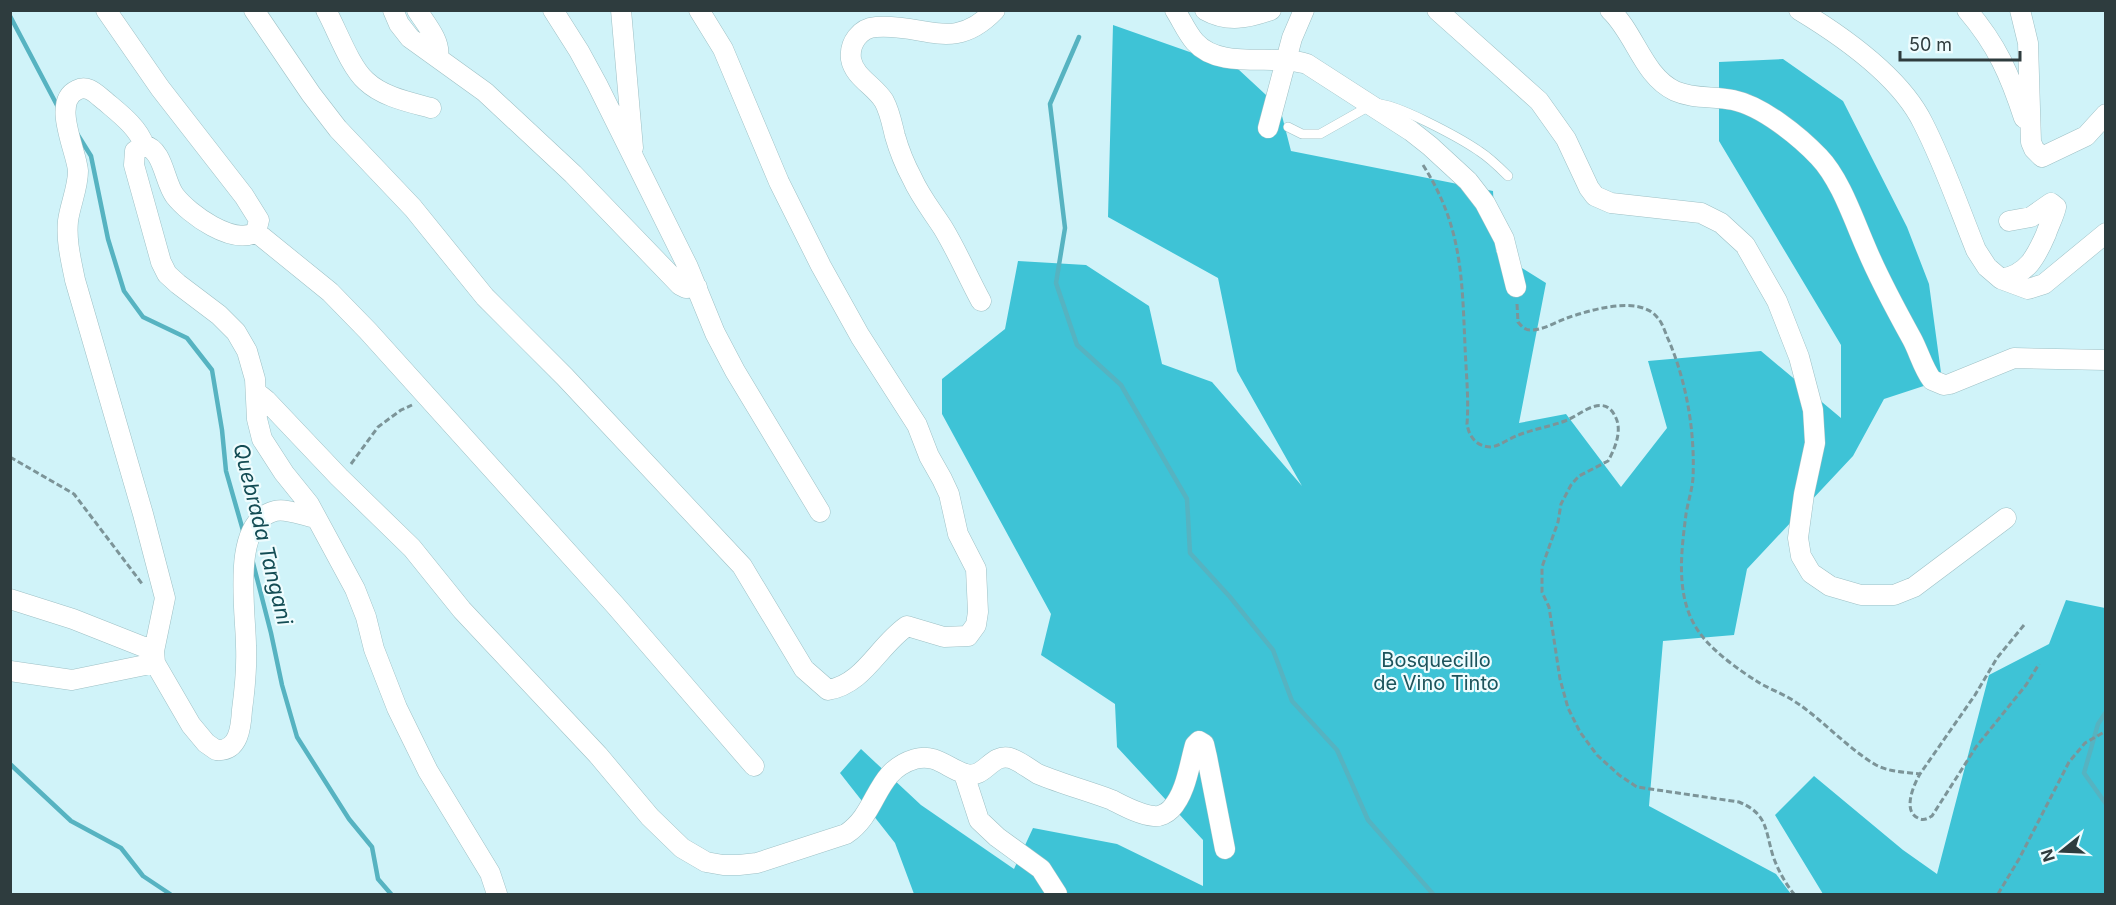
<svg xmlns="http://www.w3.org/2000/svg" width="2116" height="905" font-family="Inter,sans-serif">
	<rect width="100%" height="100%" fill="#d0f3f9"/>
	<!-- forest -->
	<path fill="#3ec3d6" d="M1113,25L1238,69L1280,108L1291,151L1493,191L1496,252L1546,283L1519,423L1566,414L1621,487L1667,428L1648,361L1761,351L1841,418V345L1719,141V62L1783,59L1843,101L1907,227L1929,284L1942,380L1884,399L1853,456L1747,569L1734,635L1663,641L1649,806L1776,874L1791,894H914L895,843L840,773L861,749L921,805L1014,869L1033,828L1117,844L1203,886V840L1117,747L1115,704L1041,655L1051,614L942,414V379L1005,329L1018,261L1086,265L1149,306L1162,364L1212,382L1302,486L1237,371L1218,278L1108,217Z
		M2066,600L2105,608V894H1823L1775,815L1814,776L1903,850L1937,874L1989,675L2049,644Z"/>
	<g fill="none" stroke-linecap="round" stroke-linejoin="round">
		<!-- stream -->
		<path stroke="#56b3c1" stroke-width="4.5" d="M10,16L59,109
			M1079,37L1050,104L1065,228L1056,283L1077,345L1121,385L1187,499L1190,553L1230,597L1273,650L1292,701L1337,750L1368,820L1433,894
			M76,132L91,156L108,239L124,291L143,317L187,338L212,370L222,430L226,471L244,534
			M252,559L271,633L282,685L297,737L349,819L372,847L378,879L391,894
			M2106,712L2098,724L2084,773L2106,804
			M10,764L71,821L121,848L143,876L170,894"/>
		<defs>
			<path id="lane" d="M1288,127L1302,134H1320L1373,104C1390,99 1463,140 1479,151C1490,158 1499,167 1508,176"/>
			<path id="street" d="M106,10L160,88L244,196L259,220L256,232C233,246 189,214 175,196C164,182 164,150 144,145L135,151L134,165L161,262L167,274L178,284L219,315L236,332L247,351L255,379L257,419L262,439L284,473L309,504L355,589L366,617L374,649L397,708L428,771L490,873L497,894
				M254,10L311,94L338,129L413,208L485,297L565,377L742,566L804,669L828,690C864,684 878,646 907,626L944,637L968,636L976,625L978,612L976,569L958,534L949,494L942,479L929,456L917,425L860,336L821,266L779,182L723,49L699,10
				M326,10C337,30 350,67 366,81C383,97 409,102 431,108
				M393,10L399,24L410,38L485,92L573,174L680,285L686,288L697,287
				M417,10C425,23 441,41 438,56
				M553,10L579,51L597,84L688,267L715,333L735,371L820,512
				M621,10L633,148
				M1175,10C1182,21 1187,33 1195,42C1221,71 1274,53 1307,64L1411,131L1430,146L1468,181L1485,203L1504,239L1516,287
				M1205,10C1228,23 1248,18 1271,10
				M1437,10L1539,101L1566,139L1589,188L1595,196L1611,203L1701,213L1721,223L1745,245L1777,301L1799,357L1813,410L1815,443L1804,494L1798,538L1801,556L1811,573L1830,586L1861,595H1894L1914,587L2006,518
				M1610,10C1635,33 1643,76 1675,91C1693,99 1714,96 1733,100C1762,106 1799,136 1819,157C1841,180 1854,221 1867,250C1880,281 1896,310 1912,339C1919,352 1923,368 1932,380L1944,385L1950,384L2014,358L2106,360
				M1799,10C1842,36 1900,76 1923,123C1944,164 1959,208 1976,250L1987,267L2001,279C2027,275 2036,257 2046,234C2049,225 2054,216 2056,207L2051,203L2031,217L2009,221
				M1967,10C1997,45 2010,75 2024,118
				M2020,10L2028,43L2031,142L2034,149L2042,157L2086,136L2106,114
				M1268,128L1292,38L1304,10
				M144,145C138,127 119,113 105,101C97,95 88,84 77,90C51,102 77,152 78,171C78,188 70,205 68,221C66,241 71,260 75,280L143,514L165,598L154,651L155,663L191,725L206,743L216,750C239,752 241,727 242,710C245,688 247,668 246,646C246,612 230,522 275,511C287,508 303,516 316,518
				M256,232L330,292L368,331L615,605L754,766
				M2001,279L2028,289L2044,284L2106,233
				M981,301C968,277 957,251 943,228C932,211 920,196 912,178C905,165 899,150 895,136C892,124 890,112 884,101C875,86 854,77 851,59C849,43 860,28 876,27C925,23 953,54 995,10
				M256,392L266,400L339,477L412,548L462,610L598,755L650,817L682,848L706,862L723,865H739L757,863L846,834C879,812 874,771 915,759C936,753 948,769 966,774C985,779 991,753 1010,758C1020,761 1029,769 1038,774C1062,784 1088,791 1112,800C1124,806 1140,815 1154,816C1160,817 1167,813 1171,809C1186,793 1189,766 1195,745L1199,741L1204,744L1207,757L1225,849
				M10,599L73,619L154,651
				M10,671L72,680L155,663
				M964,774L979,820L997,837L1041,869L1057,894"/>
		</defs>
		<!-- lane casing -->
		<use href="#lane" stroke="#9ec0c5" stroke-width="10"/>
		<!-- street casing -->
		<use href="#street" stroke="#9ec0c5" stroke-width="21"/>
		<!-- path -->
		<path stroke="#7c9498" stroke-width="3" stroke-dasharray="6 3" stroke-linecap="butt" d="M1423,165C1462,226 1462,277 1465,346C1466,372 1469,399 1467,424C1469,437 1477,447 1491,447C1498,446 1502,443 1508,440C1526,430 1546,428 1565,421C1581,415 1604,391 1616,418C1622,431 1615,449 1608,461L1579,476L1571,485L1561,504L1558,522L1542,567V592L1549,607L1560,679L1568,708L1580,732L1597,755L1619,775L1637,787L1739,802C1768,814 1765,830 1773,856C1778,870 1785,883 1794,894
			M1517,304L1518,322C1522,327 1526,331 1533,330C1545,329 1556,322 1567,318C1590,310 1639,295 1657,317C1663,323 1665,333 1669,341C1687,384 1695,432 1693,478C1692,490 1688,502 1686,514C1681,554 1675,598 1699,632C1712,651 1739,670 1758,682C1769,689 1782,693 1794,701C1822,719 1847,748 1876,765C1889,772 1905,772 1920,774
			M10,457L74,494L143,585
			M351,464L378,427L401,410L412,405
			M2024,625L1997,658L1975,695L1920,774C1914,784 1902,811 1918,818C1923,821 1927,819 1932,816L1976,747L2026,685L2039,664
			M1998,894L2019,859L2069,762L2085,743L2106,731"/>
		<!-- lane -->
		<use href="#lane" stroke="#fff" stroke-width="9"/>
		<!-- street -->
		<use href="#street" stroke="#fff" stroke-width="20"/>
	</g>
	<g text-anchor="middle" dominant-baseline="central" stroke-width="4.5" stroke-linejoin="round" paint-order="stroke">
		<!-- park labels -->
		<g font-size="20" fill="#1d545c" stroke="#eefcfe">
			<text x="1436" y="660">Bosquecillo<tspan x="1436" dy="23">de Vino Tinto</tspan></text>
		</g>
		<!-- water labels -->
		<g font-size="21" font-style="italic" fill="#134c54" stroke="#eefcfe">
			<text transform="translate(263 534) rotate(76)">Quebrada Tangani</text>
		</g>
	</g>
	<!-- border -->
	<rect width="2116" height="905" fill="none" stroke="#2e3c3e" stroke-width="24"/>
	<!-- north arrow -->
	<g transform="translate(2062 851) rotate(252)" stroke="#eefcfe" stroke-width="4.5" paint-order="stroke">
	<path d="M0-4.5L10 22L0 15L-10 22Z" fill="#2e3c3e"/>
	<text y="-9" font-size="16" font-weight="bold" text-anchor="middle" fill="#2e3c3e">N</text>
	</g>
	<!-- scale -->
	<path d="M1900 51v9h120v-9" fill="none" stroke="#2e3c3e" stroke-width="3"/>
	<text x="1909" y="51" font-size="18" fill="#2e3c3e" stroke="#eefcfe" stroke-width="4.5" paint-order="stroke">50 m</text>
</svg>
